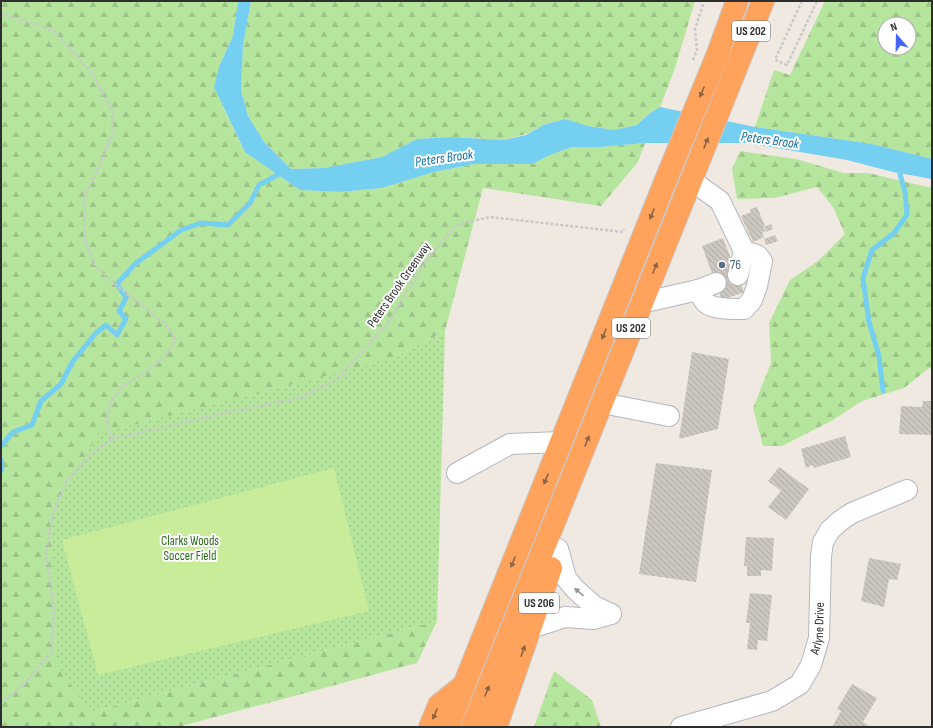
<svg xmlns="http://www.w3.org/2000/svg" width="933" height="728" font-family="'Sofia Sans Condensed',sans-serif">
	<defs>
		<pattern id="forest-firs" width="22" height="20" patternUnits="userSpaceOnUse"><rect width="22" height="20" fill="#b6e59e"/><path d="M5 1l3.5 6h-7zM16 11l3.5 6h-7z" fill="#9dc588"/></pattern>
		<pattern id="park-dots" width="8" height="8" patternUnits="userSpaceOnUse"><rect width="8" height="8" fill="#b6e59e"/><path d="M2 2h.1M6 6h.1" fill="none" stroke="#9dc588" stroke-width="1.8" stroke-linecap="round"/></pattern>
		<pattern id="building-back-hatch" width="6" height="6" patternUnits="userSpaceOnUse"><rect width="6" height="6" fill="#cbc7bf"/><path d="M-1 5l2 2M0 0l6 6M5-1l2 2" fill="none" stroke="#afaba4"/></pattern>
	</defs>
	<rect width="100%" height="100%" fill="#efe9e1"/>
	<!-- forest -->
	<path fill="url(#forest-firs)" fill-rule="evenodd" d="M1,1H238L233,36L220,64L223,107L245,152L300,190L340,192L382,188L434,172L474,164H532L550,155L572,147H600L645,143L638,162L601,206L483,188L445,331L392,359L92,712L437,621L417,663L178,727H1Z
		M251,1H695L674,71L660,107L650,113L637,125L614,130L588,126L565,119L543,125L526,134L503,140L450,137L417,139L382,157L324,168L291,169L264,142L248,116L241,90L243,45Z
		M825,1H932V159L871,144L755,127L774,70L790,75ZM885,24H909V48H885Z
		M740,151L796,159L844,173H868L932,188V367L928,369L904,388L862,401L833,420L782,446H763L753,408L771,363L769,323L790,280L818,261L845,234L833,207L817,187L774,198L737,199L732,169Z
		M554,671L592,700L601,727H534Z"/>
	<!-- park -->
	<path fill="url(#park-dots)" d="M445,331L437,621L92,712L59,669L51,514L98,434L392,359Z"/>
	<!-- pitch -->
	<path fill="#c9ec9a" d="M334,468L369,611L98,675L62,540Z"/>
	<!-- water -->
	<path fill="#75cff0" d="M238,1H251L243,45L241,90L248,116L264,142L291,169L324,168L382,157L417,139L450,137L503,140L526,135L543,125L565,119L588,126L614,130L637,125L650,113L660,107L755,127L872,144L932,159V179L893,172L847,160L748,143H645L600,147H572L550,155L532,164H474L434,172L382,188L340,192L300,190L245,152L214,87L220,64L233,36Z"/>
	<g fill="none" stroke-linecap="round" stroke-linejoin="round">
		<!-- stream -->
		<path stroke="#75cff0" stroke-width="5" d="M883,391L879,356L869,322L863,278L872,250L894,233L907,215L905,192L900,174L902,168
			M1,446L13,432L32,425L41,401L61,384L73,361L96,333L106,325L117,335L126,319L119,311L126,298L117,284L135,264L181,230L201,223L228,225L250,203L259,185L283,172
			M1,460L2,469L1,471"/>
	</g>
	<!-- building -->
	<path fill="url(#building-back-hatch)" d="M757,207L765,226L763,227L765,231L762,233L764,237L753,242L741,216L751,212L750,209Z
		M771,224L773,229L766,232L764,227Z
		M775,235L778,241L766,245L764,239Z
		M723,238L744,292L722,300L702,246Z
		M692,352L729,359L718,429L679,439Z
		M923,401H932V435L899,434L901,406L922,407Z
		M845,436L851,457L814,468L813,465L806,468L801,449Z
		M656,463L712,470L696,582L639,574Z
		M779,467L809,489L786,520L768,507L781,491L768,481Z
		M746,537L774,538L772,571L761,570V576H747V566H744Z
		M869,558L901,564L897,580L889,579L884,607L861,601Z
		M750,593L772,595L767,641L758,640L757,650L747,649L750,623H746Z
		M852,684L877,698L863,722L871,727H832L841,711L837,709Z"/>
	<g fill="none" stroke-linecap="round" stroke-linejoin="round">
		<defs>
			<g id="minor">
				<path d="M691,180L720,201L744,251L738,275"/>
				<path d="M698,290C700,294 703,300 706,303C715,310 734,309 744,309L752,300L757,286L762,261L757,255L744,251"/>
				<path d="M641,303L698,290L716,283"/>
				<path d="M602,403L669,416"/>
				<path d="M457,473L510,444L561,442"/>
				<path d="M558,549L566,578L575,589L594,606L611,614"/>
				<path d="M531,628L565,617L594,619L611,614"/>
				<path id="s1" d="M681,727L772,701L800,684L811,665L819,638L821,556L823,542L830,530L840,521L852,513L907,490"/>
			</g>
			<path id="highway" d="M430,727L439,705L463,686
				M448,727L464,685L667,177L717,56L737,1
				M472,727L763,1
				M496,727L551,568"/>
		</defs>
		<!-- minor casing -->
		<use href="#minor" stroke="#b4b7c1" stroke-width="22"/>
		<!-- highway casing -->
		<use href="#highway" stroke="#c9c9c9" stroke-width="24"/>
		<!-- path -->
		<path stroke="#c9c9c9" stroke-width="2.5" stroke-dasharray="3 2" stroke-linecap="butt" d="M802,1L775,60L787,65L817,1
			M1,13L54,31L92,73L113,112L112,135L96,173L84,198L85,240L94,264L110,280L166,325L175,338L173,346L163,358L143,374L121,387L109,405L107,421L112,439L90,455L66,482L52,515L46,555L54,607L52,651L20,689L1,701
			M693,60L697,50L695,29L704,1
			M112,439L239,410L300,398L337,379L388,323L426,261L456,225L490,217L623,232L624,229"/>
		<!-- minor -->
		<use href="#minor" stroke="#fff" stroke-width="20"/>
		<!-- highway -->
		<use href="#highway" stroke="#ffa35c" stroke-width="22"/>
	</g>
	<!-- one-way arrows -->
	<defs><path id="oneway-solid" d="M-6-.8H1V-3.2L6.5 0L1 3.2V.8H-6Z"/></defs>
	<g fill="#8c6343">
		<use href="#oneway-solid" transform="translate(702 92) rotate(113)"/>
		<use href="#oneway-solid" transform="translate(706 143) rotate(-68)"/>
		<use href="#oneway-solid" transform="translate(652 214) rotate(112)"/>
		<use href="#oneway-solid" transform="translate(655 268) rotate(-68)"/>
		<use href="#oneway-solid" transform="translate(604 334) rotate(112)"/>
		<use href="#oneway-solid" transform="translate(587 441) rotate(-68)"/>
		<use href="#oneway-solid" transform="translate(546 479) rotate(112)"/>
		<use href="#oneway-solid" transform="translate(513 562) rotate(112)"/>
		<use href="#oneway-solid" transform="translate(523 651) rotate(-71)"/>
		<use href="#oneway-solid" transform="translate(487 691) rotate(-68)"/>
		<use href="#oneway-solid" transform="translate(435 714) rotate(113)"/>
	</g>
	<use fill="#969696" href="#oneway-solid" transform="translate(579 592) rotate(-139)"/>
	<!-- markers -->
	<circle fill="#5c6f8a" stroke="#fff" stroke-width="1.5" cx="722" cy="265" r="4"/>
	<g text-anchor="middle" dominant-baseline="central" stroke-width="4" stroke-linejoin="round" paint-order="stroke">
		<!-- shield labels -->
		<g fill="#fff" stroke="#6d6d6d" stroke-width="1">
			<rect x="732" y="21" width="38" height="20" rx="3"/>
			<rect x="612" y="318" width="38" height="20" rx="3"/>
			<rect x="519" y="593" width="40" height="20" rx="3"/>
		</g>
		<g font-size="12" font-weight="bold" fill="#2e2e2e">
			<text x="751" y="31">US 202</text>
			<text x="631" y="328">US 202</text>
			<text x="539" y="603">US 206</text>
		</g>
		<!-- service labels -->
		<g font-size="13" fill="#4e5e75" stroke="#fff" text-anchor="start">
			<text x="730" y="265">76</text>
		</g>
		<!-- street labels -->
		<g font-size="13" fill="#2e2e2e" stroke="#fff">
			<text transform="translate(399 285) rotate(-55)">Peters Brook Greenway</text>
			<text stroke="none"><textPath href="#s1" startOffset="187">Arlyne Drive</textPath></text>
		</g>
		<!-- park labels -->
		<g font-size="13" fill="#2c6e1b" stroke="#fff">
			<text x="190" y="541">Clarks Woods<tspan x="190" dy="15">Soccer Field</tspan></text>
		</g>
		<!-- water labels -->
		<g font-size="14" font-style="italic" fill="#0d6fa3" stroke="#fff">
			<text transform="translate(770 140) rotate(8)">Peters Brook</text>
			<text transform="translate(444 158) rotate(-8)">Peters Brook</text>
		</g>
	</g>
	<!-- border -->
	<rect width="933" height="728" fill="none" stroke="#2e2e2e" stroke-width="4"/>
	<!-- north arrow -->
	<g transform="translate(897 36) rotate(340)"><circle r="19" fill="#ffffff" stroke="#ababab"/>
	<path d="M0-3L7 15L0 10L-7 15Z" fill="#4264fb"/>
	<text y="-6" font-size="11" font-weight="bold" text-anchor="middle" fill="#2e2e2e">N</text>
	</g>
</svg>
